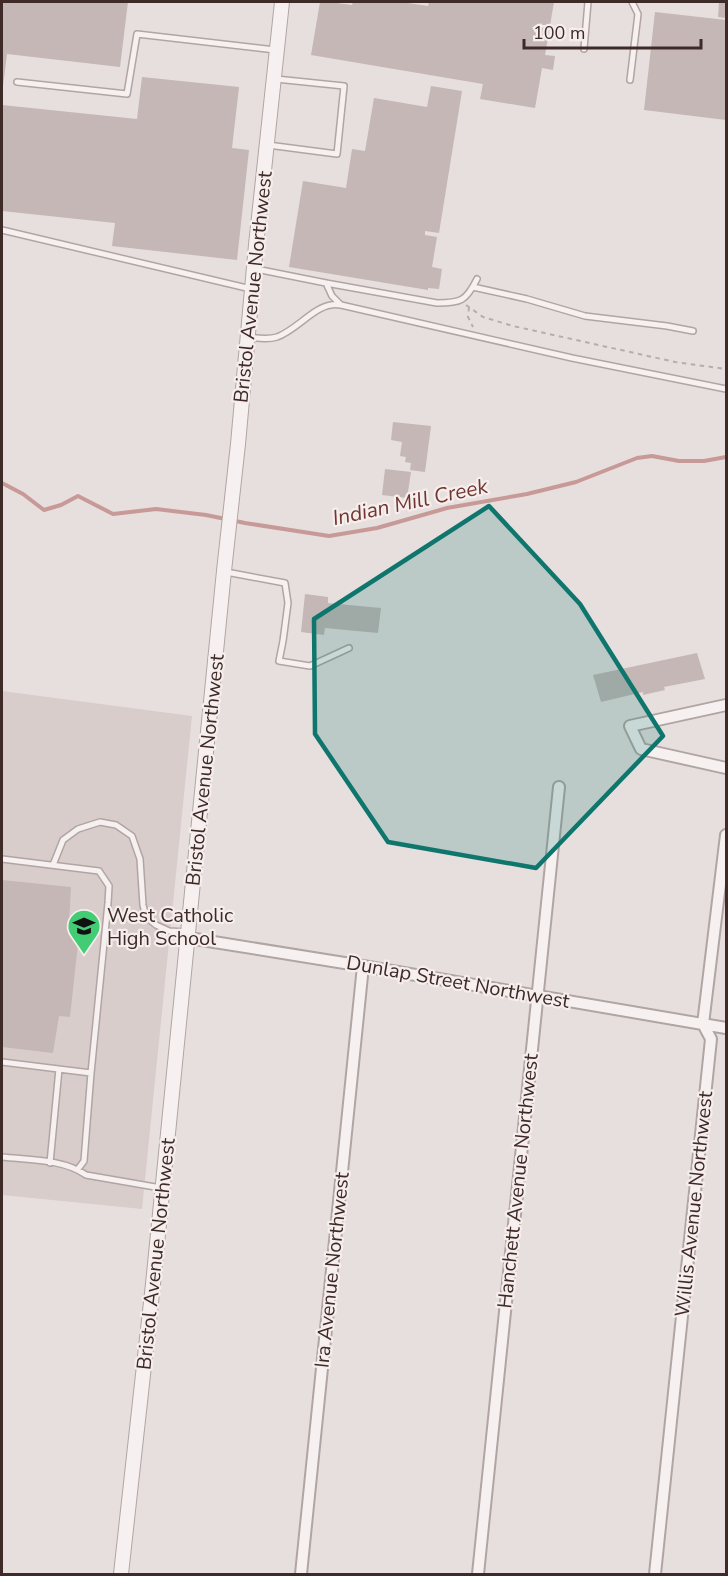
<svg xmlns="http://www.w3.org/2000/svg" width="728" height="1576" font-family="'Nunito Sans',sans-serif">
	<rect width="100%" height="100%" fill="#e7dfdd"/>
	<!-- built -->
	<path fill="#d9cdcc" d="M2,691L192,716L142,1209L2,1195Z"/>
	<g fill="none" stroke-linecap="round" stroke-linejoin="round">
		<!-- stream -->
		<path stroke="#c79a98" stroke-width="4" d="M2,483L23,494L44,510L61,505L78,496L113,514L156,509L206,515L245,523L329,536L377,528L447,508L527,494L576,482L637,458L652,456L679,461H704L726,457"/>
	</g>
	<!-- building -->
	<path fill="#c4b7b5" d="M2,2H128L120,67L7,54L3,86H2Z
		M320,2H329L352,5L353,2H401L428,6L429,2H554L545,55L555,56L553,70L542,68L535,108L480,99L483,84L311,55Z
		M719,2H726V18L718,17Z
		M655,12L726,20V120L644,110Z
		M142,77L239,87L232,148L249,150L237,260L112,246L115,223L2,211V105L137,119Z
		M431,86L462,91L439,233L425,231V235L437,237L432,267L442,269L439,289L428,288V290L289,267L303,181L346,188L352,149L365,151L374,98L427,107Z
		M393,422L431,426L425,472L410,470L411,463L405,462L406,457L400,456L402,442L391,440Z
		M385,469L411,472L407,498L382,495Z
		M305,594L328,597V603L381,608L378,633L325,628L324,635L301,632Z
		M697,653L705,679L664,687L665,690L643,695V692L601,702L593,675Z
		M2,880L71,887L69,924L80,925L70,1017L59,1016L53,1053L2,1047Z"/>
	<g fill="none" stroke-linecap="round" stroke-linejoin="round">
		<defs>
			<path id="service" d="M584,49L588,2
				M630,80L638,14L632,2
				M17,82L127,94L137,34L275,50
				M268,145L337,154L344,86L276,79
				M2,230L251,289
				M256,269L326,283L437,303C461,303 466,301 477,279
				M326,283L332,296L341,305L572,358L726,389
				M473,287L527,299L585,316L667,326L693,331
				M248,337C257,338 267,340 277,337C295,331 314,307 331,305C335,304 338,305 341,305
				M226,572L285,583L288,603L283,641L279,661L310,666L349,648
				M2,859L99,871L109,886L108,903L91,1073L84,1161L78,1169
				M53,865L63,840L78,829L100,822L116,825L132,836L140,859L143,905L146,917L156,925L169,931L186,932
				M2,1062L91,1073
				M2,1157C28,1160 64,1159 86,1175L161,1188
				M50,1163L59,1069"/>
			<path id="minor" d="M726,705L630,726L641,749L726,768
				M189,938L363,966L726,1028
				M301,1574L363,966
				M478,1574L559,787
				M655,1574L711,1039L703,1024L726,835"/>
			<path id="tertiary" d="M121,1574L153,1284L224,571L238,444L256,245L282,2"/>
		</defs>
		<!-- service casing -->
		<use href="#service" stroke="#b1a5a3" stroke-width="8"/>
		<!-- minor casing -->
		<use href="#minor" stroke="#b1a5a3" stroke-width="14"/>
		<!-- tertiary casing -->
		<use href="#tertiary" stroke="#b1a5a3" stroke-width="16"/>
		<!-- path -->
		<path stroke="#b7adac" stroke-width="2" stroke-dasharray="4.5 4.5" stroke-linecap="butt" d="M466,305L483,317L513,326L675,362L726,369
			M469,307L468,317L473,327"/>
		<!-- service -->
		<use href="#service" stroke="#f6f1f0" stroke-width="5"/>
		<!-- minor -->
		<use href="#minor" stroke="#f6f1f0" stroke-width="10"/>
		<!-- tertiary -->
		<use href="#tertiary" stroke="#f6f1f0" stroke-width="14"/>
	</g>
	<!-- marked area -->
	<path fill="#0f766e" fill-opacity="0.2" stroke="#0f766e" stroke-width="4.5" stroke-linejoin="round" d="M489,506L580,604L663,736L536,868L388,842L315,734L314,619Z"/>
	<!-- icons -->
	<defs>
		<symbol id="school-pin" viewBox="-11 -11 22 30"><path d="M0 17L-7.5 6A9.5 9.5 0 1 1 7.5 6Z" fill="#42cd75" stroke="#f5eeed"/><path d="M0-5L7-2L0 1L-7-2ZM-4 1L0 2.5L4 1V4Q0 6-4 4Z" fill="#111"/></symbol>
	</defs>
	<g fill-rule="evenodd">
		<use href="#school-pin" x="65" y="907" width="38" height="52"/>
	</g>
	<g text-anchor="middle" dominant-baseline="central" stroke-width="4.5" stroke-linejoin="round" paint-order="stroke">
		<!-- street labels -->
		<g font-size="20" fill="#3e2a27" stroke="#f5eeed">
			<text transform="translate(253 287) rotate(-84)">Bristol Avenue Northwest</text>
			<text transform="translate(205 770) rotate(-84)">Bristol Avenue Northwest</text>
			<text transform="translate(458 982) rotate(10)">Dunlap Street Northwest</text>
			<text transform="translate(518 1181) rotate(-84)">Hanchett Avenue Northwest</text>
			<text transform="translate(694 1204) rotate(-84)">Willis Avenue Northwest</text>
			<text transform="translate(156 1254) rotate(-84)">Bristol Avenue Northwest</text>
			<text transform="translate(332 1270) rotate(-84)">Ira Avenue Northwest</text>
		</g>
		<!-- poi labels -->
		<g font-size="20" fill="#3e2a27" stroke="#f5eeed" text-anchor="start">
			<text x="107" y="915">West Catholic<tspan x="107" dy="23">High School</tspan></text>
		</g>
		<!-- water labels -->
		<g font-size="21" font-style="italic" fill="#713631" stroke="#f5eeed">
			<text transform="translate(410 502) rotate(-12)">Indian Mill Creek</text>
		</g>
	</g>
	<!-- border -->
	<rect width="728" height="1576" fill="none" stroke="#3e2a27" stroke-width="6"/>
	<!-- scale -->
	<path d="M524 39v9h177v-9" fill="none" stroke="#3e2a27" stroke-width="3"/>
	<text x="533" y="39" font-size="18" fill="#3e2a27" stroke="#f5eeed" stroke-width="4.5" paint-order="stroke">100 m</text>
</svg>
